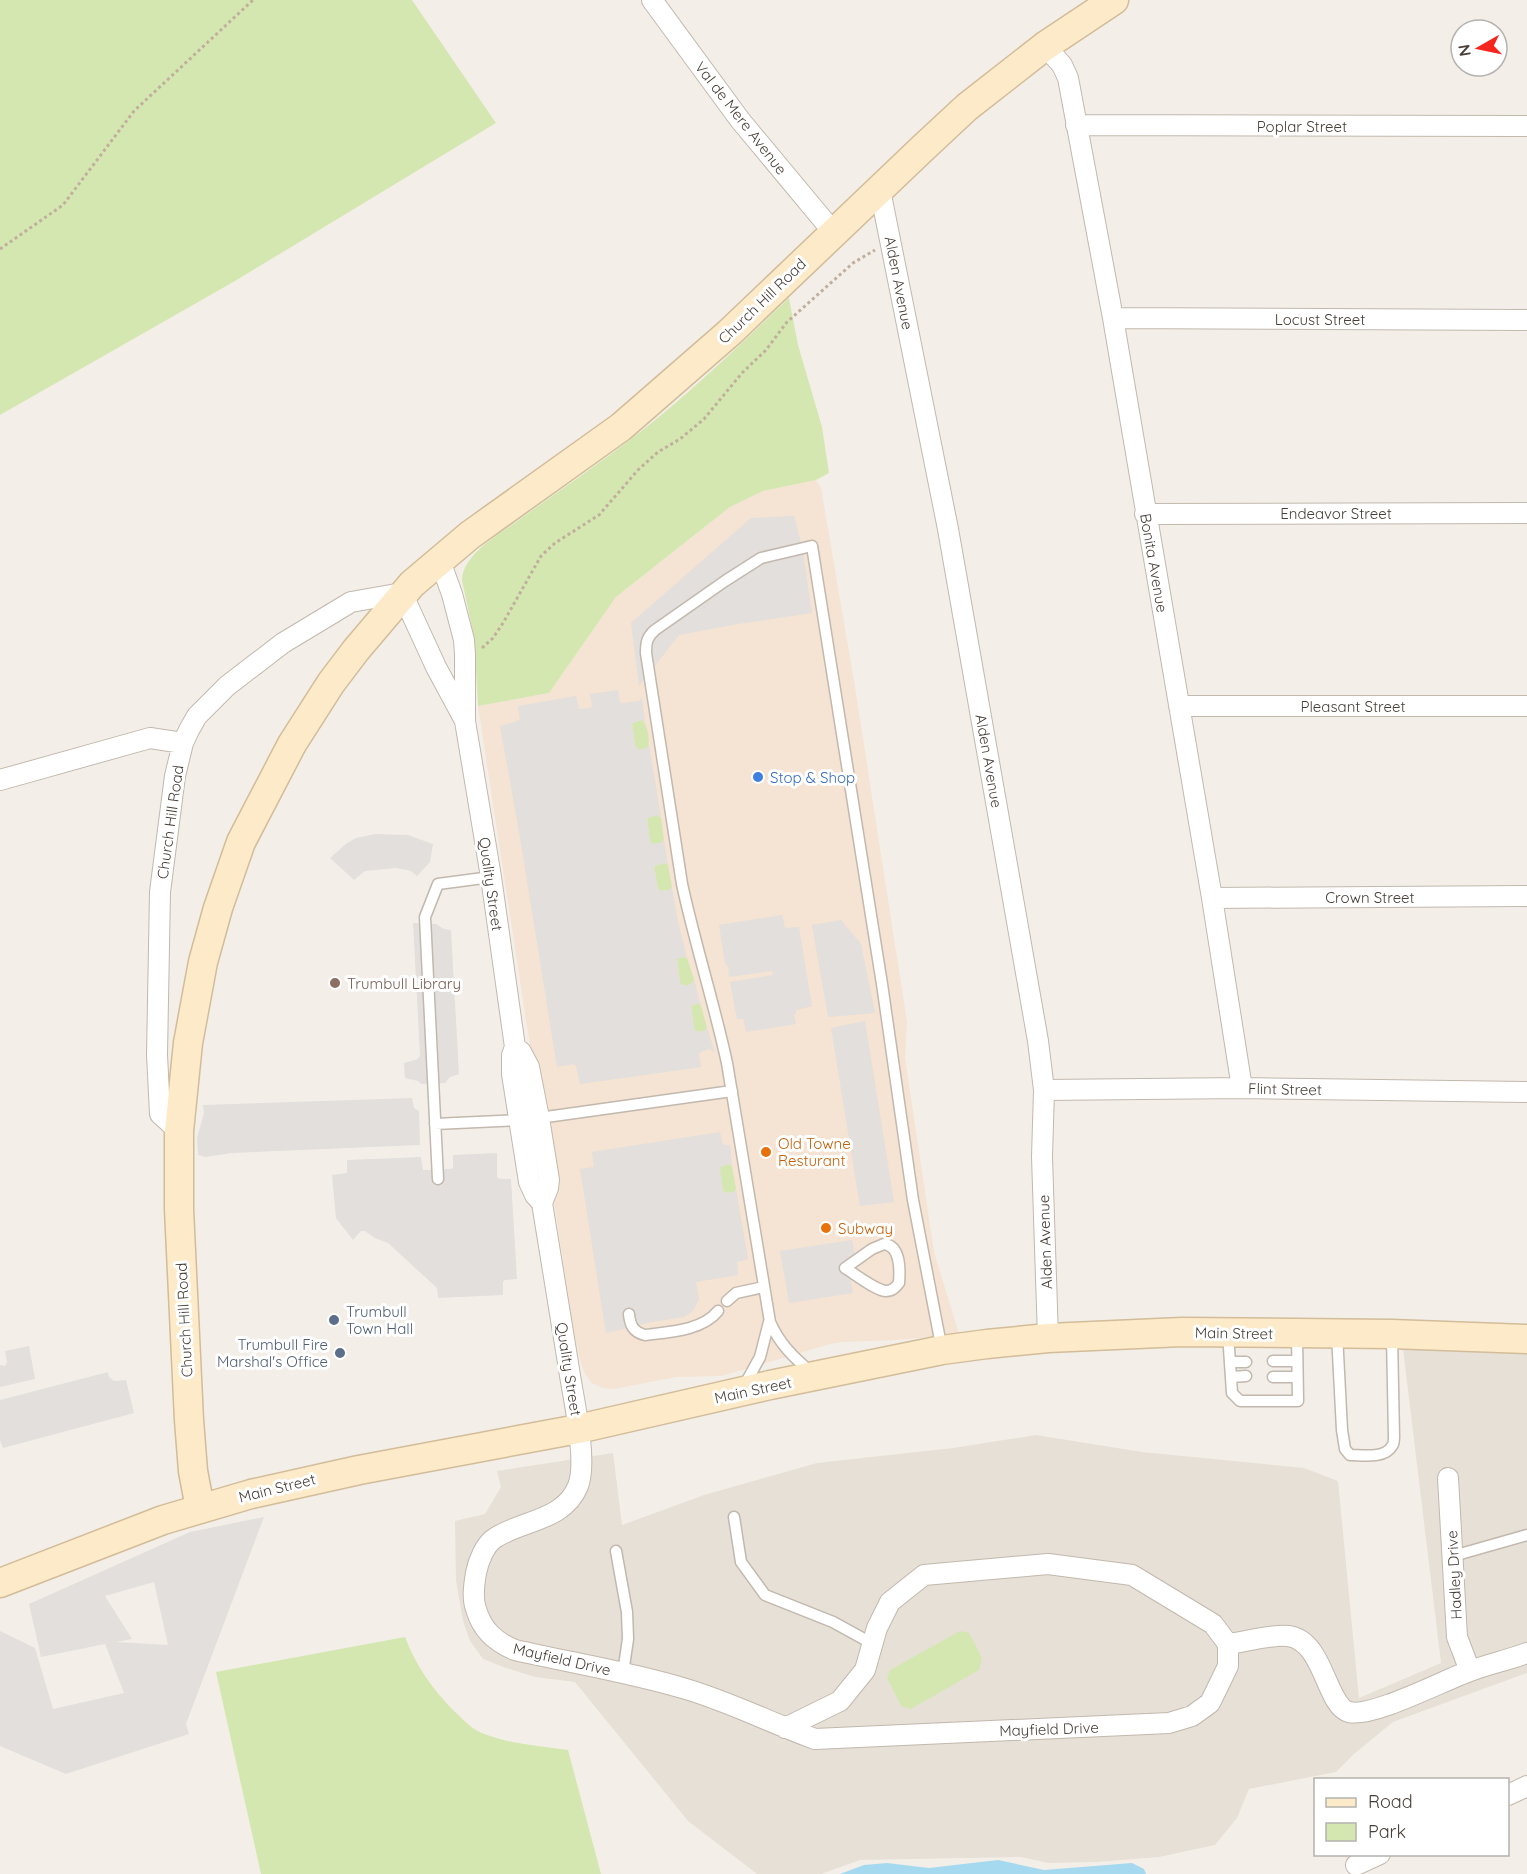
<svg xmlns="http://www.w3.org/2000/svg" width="1527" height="1874" font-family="Quicksand,sans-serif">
	<rect width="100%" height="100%" fill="#f3efe8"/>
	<!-- residential -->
	<path fill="#e7e0d6" d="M1403,1349L1527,1353V1673L1393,1722L1354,1754L1336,1772L1249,1789L1237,1818L1215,1845L1159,1857L1097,1862L1048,1863L1021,1857L860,1860L821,1874H757L688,1821L575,1682L535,1677L506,1668L483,1659L470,1641L463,1621L456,1581L455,1521L485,1514L501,1487L497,1471L613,1453L622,1525L704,1495L817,1463L953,1448L1036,1435L1142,1452L1304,1468L1338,1481L1359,1698L1441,1663Z"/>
	<!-- commercial -->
	<path fill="#f5e3d3" d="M816,480L821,488L855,687L907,1022L905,1058L934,1252L959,1334L896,1340L843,1342L830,1344L722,1376L676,1377L614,1389L603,1388L592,1383L585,1374L581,1363L574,1333L478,706L549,693L616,597L681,546L730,507L763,491Z"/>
	<!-- green -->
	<path fill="#d5e7b1" d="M0,0H412L496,123L235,281L0,415Z
		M789,298L798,345L822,427L829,473L816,480L763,491L730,507L616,597L549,693L478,706L474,637L462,580C463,555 497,535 516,522C564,487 614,454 660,416C705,379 747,338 789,298Z
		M642,720C648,724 650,741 648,748L639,750L635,746L632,723Z
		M657,815L661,818L664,840L661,843L653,844L650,842L647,818Z
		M665,863L668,865L672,887L669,890L661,891L658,889L654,867L657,864Z
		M684,956L687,958L694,979L693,983L685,986L680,983L677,959Z
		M698,1003L701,1006L707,1027L705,1031L698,1032L694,1029L691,1006Z
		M730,1164L732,1166L736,1189L734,1192L726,1193L723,1191L719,1169L721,1165Z
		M960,1631L969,1633L982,1658L979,1670L911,1709L901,1706L887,1678L890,1670Z
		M405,1637C416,1666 432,1688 453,1710C462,1718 470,1728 482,1733C508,1744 540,1746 568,1750L601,1874H261L216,1672Z"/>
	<!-- parking -->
	<path fill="#e2dfdc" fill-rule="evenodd" d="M794,516L802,546L812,613L738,624L679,635L639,686L631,623L751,518Z
		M618,690L620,702L623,703L639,701L642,698L645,722L642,720L632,723L635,746L639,750L647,748L649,744L661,818L657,815L647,818L650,842L653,844L661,843L664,840L668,865L665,863L654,866L658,889L661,891L669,890L672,887L678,922L687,958L684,957L677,959L680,983L685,986L693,983L694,979L701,1006L698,1003L691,1006L694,1029L698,1032L705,1031L707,1027L715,1053L710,1049L700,1052L699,1055L701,1067L580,1084L576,1066L573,1064L557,1067L519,831L500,726L518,721L520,719L518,706L576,696L579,709L589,708L592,706L590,694Z
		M375,834L408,835L433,844L430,862L417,876L411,871L396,868L365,871L354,880L330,858L347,843L356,838Z
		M782,915L785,928L799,927L812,1006L797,1010L794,1016L796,1024L746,1032L744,1021L743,1019H737L730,982L773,975L772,971L729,977L728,966L725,963L719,925Z
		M841,920L861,944L875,1013L828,1017L812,925Z
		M413,923L436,924L444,929L451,930L459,1074L450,1077L445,1083L421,1084L418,1081L405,1078L404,1063L418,1059L420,1056Z
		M865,1021L894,1202L860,1206L831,1028Z
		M412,1098L414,1108L419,1111L420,1145L232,1153L205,1157L198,1155L197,1138L204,1113L203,1105Z
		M720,1132L722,1143L726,1145H730L732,1166L730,1164L720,1167L723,1191L726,1193L734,1192L736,1189L748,1259L737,1262L738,1275L696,1282L699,1299L694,1309L689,1314L684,1317L651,1322L606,1333L580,1169L594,1167L592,1152Z
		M497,1153V1177L500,1179H511L517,1279L505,1280L503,1282V1295L438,1298L437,1288L388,1243L375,1238L365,1231H361L353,1240L336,1218L332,1175L347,1173V1160L421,1157L423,1170L451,1169L453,1168V1155Z
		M852,1240L855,1255L851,1281L853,1293L789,1303L780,1251Z
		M29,1346L35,1379L0,1387V1365L5,1366L7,1362L5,1351Z
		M108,1372L109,1377L114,1381L126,1380L134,1413L3,1448L0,1440V1400Z
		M264,1517L186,1724L189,1734L66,1774L0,1746V1631L35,1648L53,1709L124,1693L105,1644L41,1657L29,1604L190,1532ZM154,1582L168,1645L116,1642L132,1639L105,1596Z"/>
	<!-- water -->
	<path fill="#a5d9ef" d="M998,1860L1044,1870L1132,1863L1144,1869L1146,1874H840L864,1865L887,1863L929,1868Z"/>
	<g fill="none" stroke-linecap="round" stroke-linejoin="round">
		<defs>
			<path id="service" d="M539,1118L732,1091
				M435,1124L520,1120
				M438,1179L425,917L438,884L491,877
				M884,1244C901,1246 900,1270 899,1283C895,1288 892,1291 886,1291C875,1290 855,1274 845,1268L872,1249Z
				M727,1301L736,1293L764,1287
				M629,1314C630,1325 633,1332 645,1335C668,1332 702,1331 718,1311
				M1228,1333L1232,1393L1240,1401H1298L1297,1335
				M1337,1334L1342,1430L1345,1449L1350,1455C1362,1455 1385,1459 1392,1446C1394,1444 1394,1440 1394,1437L1392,1336
				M1273,1361H1297
				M1230,1362H1246
				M811,1372C793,1357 779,1343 770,1322L727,1063C714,1003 695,944 682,884L646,653C646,642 647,637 655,630L725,581L761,558L812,546L882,984L913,1200L942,1350
				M1231,1377L1246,1376
				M1273,1377H1297
				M743,1388L760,1357L769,1322
				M734,1517L741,1562L765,1595L833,1622L873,1644
				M616,1551L627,1612L628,1639L623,1673
				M1453,1556L1527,1535"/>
			<path id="minor" d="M652,0L740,120L834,233
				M1045,46L1062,65L1068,78L1113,318L1212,898L1242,1088
				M1076,125L1527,126
				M880,190L948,529L1038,1041L1044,1090L1042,1157L1048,1338
				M1113,318L1527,320
				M1145,514L1527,513
				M440,561L452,594L464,640L465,655V721L491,877L515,1047L512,1055V1074L529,1182L535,1195L542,1203C551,1258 560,1314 569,1369C573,1398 588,1460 578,1486C564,1521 522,1520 495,1538C485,1544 478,1562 476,1573C474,1585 472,1598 476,1609C482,1630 495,1642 515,1650C572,1663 630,1672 686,1689C730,1702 771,1723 815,1739L1169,1723L1192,1716L1210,1703L1228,1666V1644C1244,1642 1273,1634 1288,1636C1324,1640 1326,1706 1349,1712C1372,1718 1444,1680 1470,1671C1489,1664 1508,1660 1527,1653
				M1179,706H1527
				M0,780L150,738L183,743
				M1212,898L1527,896
				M515,1047L521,1052L529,1067L539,1118L549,1180L548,1188L542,1203
				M1044,1090L1242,1088L1527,1092
				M179,1131L160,1114L157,1055L160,892L175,776L183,743L189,730L197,716L227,686L283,643L351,602L402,593L436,667L464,719
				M1448,1478L1457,1637L1470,1671
				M785,1728L840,1701L865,1670L877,1628L890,1602L924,1575L1048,1564L1132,1575L1213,1624L1228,1644
				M1508,1795L1527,1786
				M1356,1865L1380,1854"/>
			<path id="secondary" d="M200,1508L193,1471L189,1420L179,1209V1131L188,1043L203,962L218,908L241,842L292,744L331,683L356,650L412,584L470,535L621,427L729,333L924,147L967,107L1045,46L1114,0
				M0,1583L163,1520L251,1494L359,1470L578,1429L770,1385L942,1350L987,1344L1048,1338L1182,1332L1392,1334L1527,1339"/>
		</defs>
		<!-- service casing -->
		<use href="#service" stroke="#c2b8ad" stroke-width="13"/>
		<!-- minor casing -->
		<use href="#minor" stroke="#c2b8ad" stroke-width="22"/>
		<!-- secondary casing -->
		<use href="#secondary" stroke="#d2bc99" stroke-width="31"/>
		<!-- path -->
		<path stroke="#c0af9c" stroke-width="3" stroke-dasharray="3 3" stroke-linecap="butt" d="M0,249L63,205L134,111L253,0
			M482,648L493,638L503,623L541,556L555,543L599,515L638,470L658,452L680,439L704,419L742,373L766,350L787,322L853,263L875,250"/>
		<!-- service -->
		<use href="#service" stroke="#fff" stroke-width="10"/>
		<!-- minor -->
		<use href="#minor" stroke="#fff" stroke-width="20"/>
		<!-- secondary -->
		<use href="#secondary" stroke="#fdeac8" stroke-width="28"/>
	</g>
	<!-- markers -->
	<circle fill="#3f7fe0" stroke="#fff" stroke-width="2" cx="758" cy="777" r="6"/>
	<circle fill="#8d6e63" stroke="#fff" stroke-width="2" cx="335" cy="983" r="6"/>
	<g fill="#e8710a" stroke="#fff" stroke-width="2">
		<circle cx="766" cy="1152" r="6"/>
		<circle cx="826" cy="1228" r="6"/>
	</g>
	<g fill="#5c6f8a" stroke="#fff" stroke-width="2">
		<circle cx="334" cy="1320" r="6"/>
		<circle cx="340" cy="1353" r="6"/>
	</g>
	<g text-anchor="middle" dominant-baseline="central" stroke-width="6" stroke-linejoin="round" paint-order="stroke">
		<!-- street labels -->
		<g font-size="15" fill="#463e37" stroke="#fff">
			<text transform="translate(741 118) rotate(52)">Val de Mere Avenue</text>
			<text x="1302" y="126">Poplar Street</text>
			<text transform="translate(899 283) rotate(79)">Alden Avenue</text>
			<text transform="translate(762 301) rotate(-44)">Church Hill Road</text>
			<text x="1320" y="319">Locust Street</text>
			<text x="1336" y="513">Endeavor Street</text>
			<text transform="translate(1154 563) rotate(80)">Bonita Avenue</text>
			<text x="1353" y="706">Pleasant Street</text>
			<text transform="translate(989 761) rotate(80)">Alden Avenue</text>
			<text transform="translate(170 822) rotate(-82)">Church Hill Road</text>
			<text transform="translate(491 884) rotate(82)">Quality Street</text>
			<text x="1370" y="897">Crown Street</text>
			<text transform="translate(1285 1089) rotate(1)">Flint Street</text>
			<text transform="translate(1045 1242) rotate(-92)">Alden Avenue</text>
			<text transform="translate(184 1320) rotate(-93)">Church Hill Road</text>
			<text transform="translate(1234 1333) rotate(1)">Main Street</text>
			<text transform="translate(569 1369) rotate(81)">Quality Street</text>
			<text transform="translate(753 1390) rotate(-12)">Main Street</text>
			<text transform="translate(277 1488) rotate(-14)">Main Street</text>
			<text transform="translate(1454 1575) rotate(-93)">Hadley Drive</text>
			<text transform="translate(562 1659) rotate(13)">Mayfield Drive</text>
			<text transform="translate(1049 1729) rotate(-2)">Mayfield Drive</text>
		</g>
		<!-- shop labels -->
		<g font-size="15" fill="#366cbe" stroke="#fff" text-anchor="start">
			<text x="770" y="777">Stop &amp; Shop</text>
		</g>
		<!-- education labels -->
		<g font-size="15" fill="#785e54" stroke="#fff" text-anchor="start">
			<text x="347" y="983">Trumbull Library</text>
		</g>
		<!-- food labels -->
		<g font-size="15" fill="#c56008" stroke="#fff" text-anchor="start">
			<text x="778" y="1143">Old Towne<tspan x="778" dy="17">Resturant</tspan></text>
			<text x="838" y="1228">Subway</text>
		</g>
		<!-- service labels -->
		<g font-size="15" fill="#4e5e75" stroke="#fff" text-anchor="start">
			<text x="346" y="1311">Trumbull<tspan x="346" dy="17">Town Hall</tspan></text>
			<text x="328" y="1344" text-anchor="end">Trumbull Fire<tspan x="328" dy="17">Marshal's Office</tspan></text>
		</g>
	</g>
	<!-- legend -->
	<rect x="1314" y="1778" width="195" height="78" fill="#ffffff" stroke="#b5b2af" stroke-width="1.5"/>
	<rect x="1326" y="1798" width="30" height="9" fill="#fdeac8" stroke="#b5b2af" stroke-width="1.5"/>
	<text x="1368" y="1808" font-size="18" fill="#463e37">Road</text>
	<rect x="1326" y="1823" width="30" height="18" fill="#d5e7b1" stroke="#b5b2af" stroke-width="1.5"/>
	<text x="1368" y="1838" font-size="18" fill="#463e37">Park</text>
	<!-- north arrow -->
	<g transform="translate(1479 48) rotate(261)"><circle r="28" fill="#ffffff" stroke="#b5b2af" stroke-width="1.5"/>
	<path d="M0-4.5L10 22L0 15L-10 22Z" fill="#f5261d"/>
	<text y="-9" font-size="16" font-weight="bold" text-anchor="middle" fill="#463e37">N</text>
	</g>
</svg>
